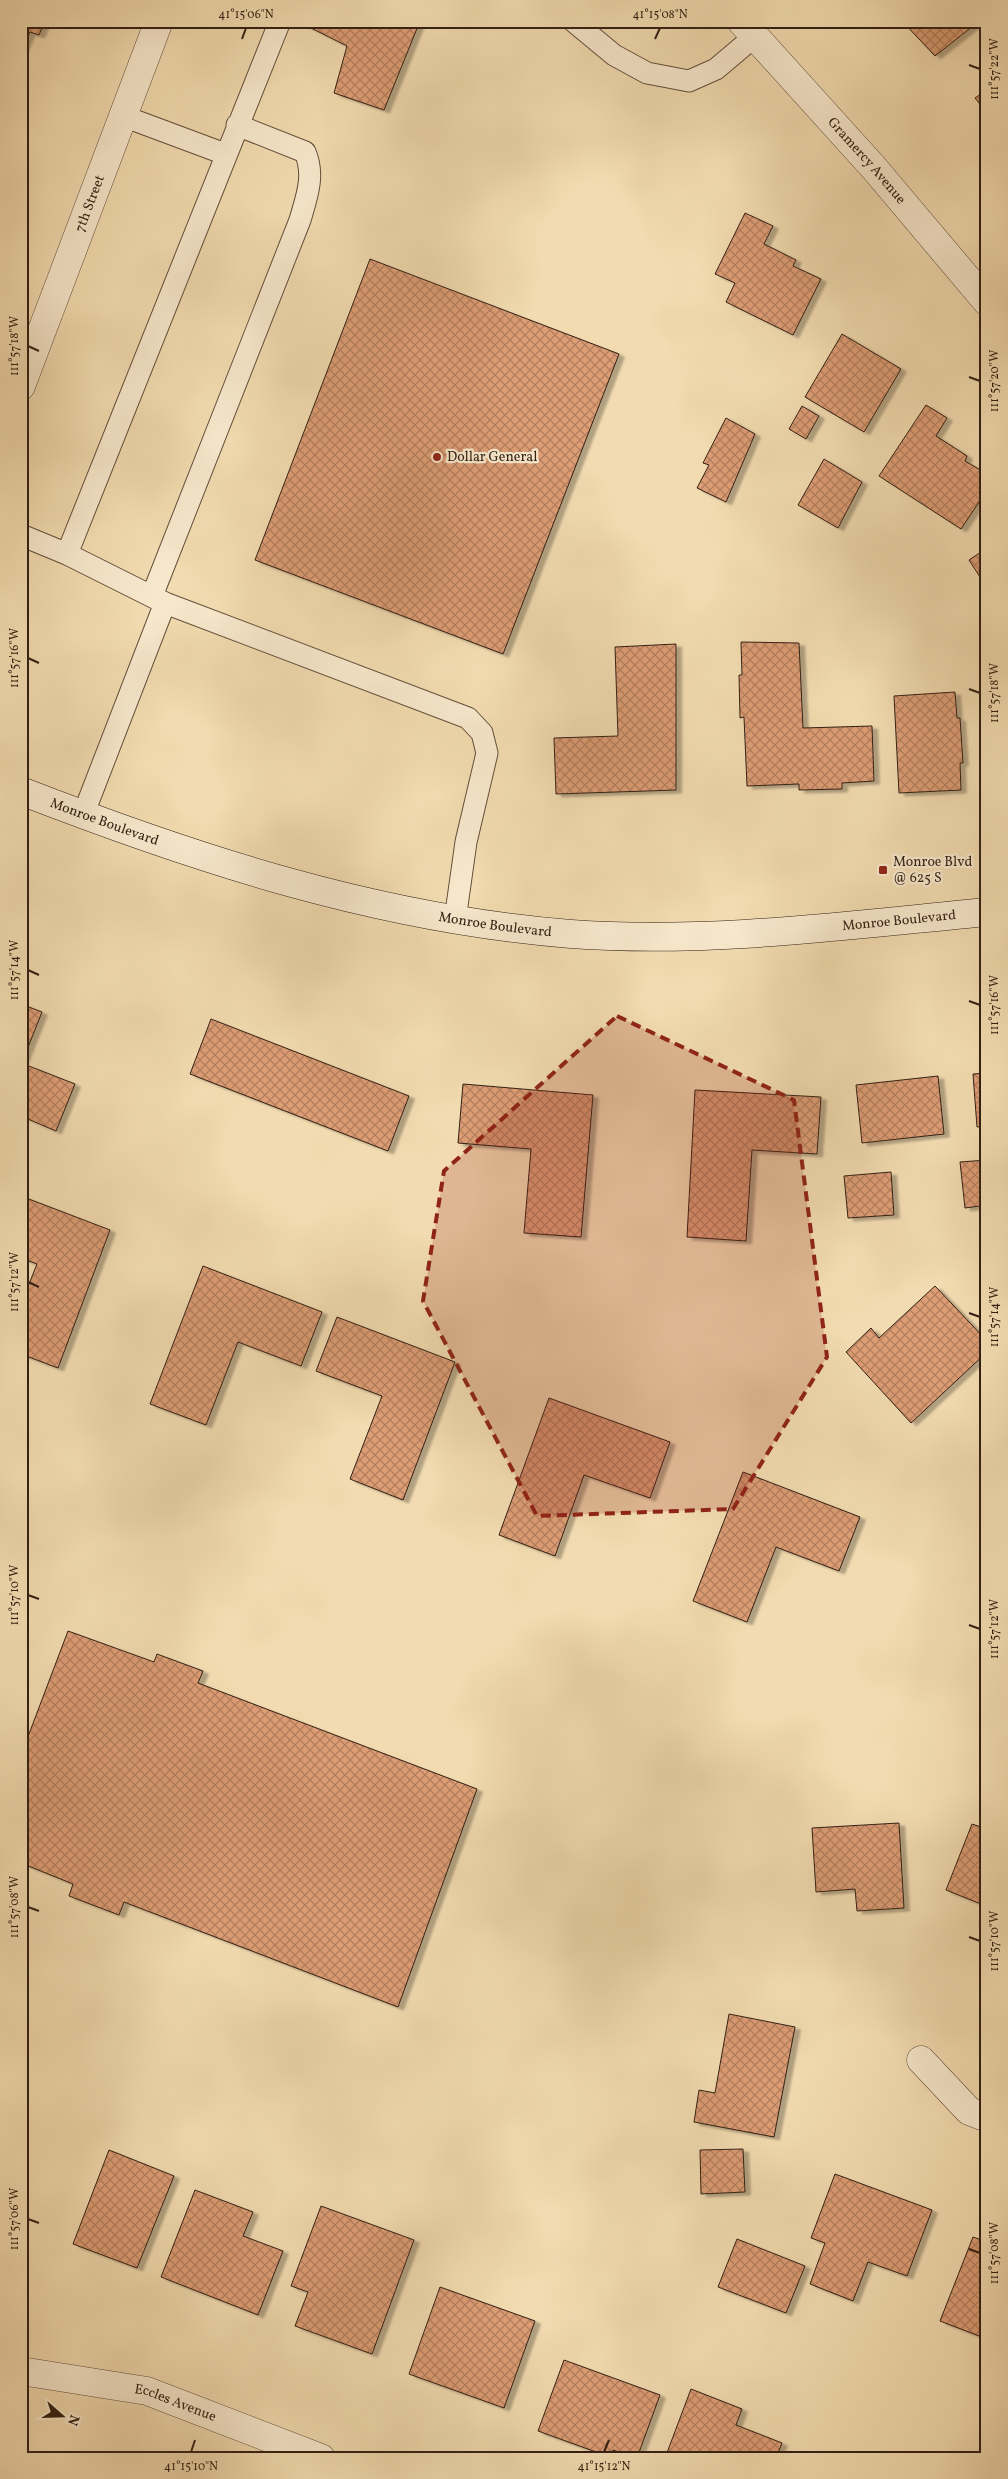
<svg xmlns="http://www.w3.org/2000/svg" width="1008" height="2479" font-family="Vollkorn,serif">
	<defs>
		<pattern id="building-cross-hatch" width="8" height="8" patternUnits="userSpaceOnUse" patternTransform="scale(1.25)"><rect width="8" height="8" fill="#dd9d74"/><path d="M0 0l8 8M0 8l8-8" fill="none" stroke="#b47f5e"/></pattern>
		<filter id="shadow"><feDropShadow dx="5.5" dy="3" stdDeviation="1" flood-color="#0004"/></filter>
	</defs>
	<rect width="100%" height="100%" fill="#f2dbb0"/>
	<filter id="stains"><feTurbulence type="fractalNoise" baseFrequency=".004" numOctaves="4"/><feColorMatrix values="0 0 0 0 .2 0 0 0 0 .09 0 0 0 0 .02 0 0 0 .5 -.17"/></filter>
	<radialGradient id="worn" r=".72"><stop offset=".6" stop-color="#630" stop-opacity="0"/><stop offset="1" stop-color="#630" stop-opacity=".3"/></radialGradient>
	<!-- building -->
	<path fill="url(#building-cross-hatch)" stroke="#321f13" filter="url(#shadow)" d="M21,21H45L39,35L30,32L21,52Z
		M297,21H420L384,110L334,93L347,46Z
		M902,21H969L973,26L935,56Z
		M987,90V113L975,98Z
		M745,213L773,226L764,244L796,260L793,266L821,279L793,335L726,302L735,283L715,274Z
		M370,259L619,354L503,654L255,560Z
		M842,334L901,369L864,432L805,397Z
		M926,405L947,418L936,436L967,456L965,461L987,474V490L961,529L879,476Z
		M802,406L819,416L806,439L789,429Z
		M726,418L755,434L726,502L697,488L709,465L703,463Z
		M824,459L862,482L838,528L798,505Z
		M987,548V588L969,560Z
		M741,642L799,643L803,728L872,726L874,781L842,783V789L799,790V784L747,786L744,717L740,718L739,675H742Z
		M676,644V790L556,794L554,738L618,736L615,647Z
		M955,692L957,718H960L963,763H960L961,790L899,793L894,696Z
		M21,1004L42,1012L23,1060H21Z
		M211,1019L409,1096L388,1151L190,1074Z
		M29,1066L75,1084L56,1131L21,1116V1086Z
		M987,1073V1126L977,1127L973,1074Z
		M938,1076L944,1134L862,1143L856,1085Z
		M463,1084L593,1095L581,1237L524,1233L531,1149L458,1143Z
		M695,1090L821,1097L817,1154L752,1150L746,1241L687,1237Z
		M987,1160V1205L965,1208L960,1162Z
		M891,1172L894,1215L848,1218L844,1176Z
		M21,1196L110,1230L58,1368L21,1354V1304L37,1264L21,1258Z
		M203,1266L322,1312L301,1366L238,1342L206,1425L150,1404Z
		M935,1286L987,1341V1352L911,1423L846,1352L871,1328L879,1338Z
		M337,1317L455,1362L403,1500L350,1479L382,1396L316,1371Z
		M549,1398L670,1442L650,1498L584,1475L555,1556L499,1535Z
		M743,1472L860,1517L839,1571L776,1547L747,1622L693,1601Z
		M68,1631L154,1662L157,1654L203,1671L198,1683L477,1789L398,2007L124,1902L119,1915L69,1896L73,1884L21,1863V1755Z
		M899,1823L904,1908L857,1911L855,1889L816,1892L812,1828Z
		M972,1824L987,1829V1925L979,1922L986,1906L946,1890Z
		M729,2014L795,2027L774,2137L694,2122L699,2090L715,2093Z
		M743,2149L745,2192L701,2194L700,2150Z
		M109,2150L174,2176L137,2268L73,2244Z
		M835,2174L932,2210L907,2276L868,2262L853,2301L810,2284L825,2243L811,2238Z
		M195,2190L253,2212L243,2236L283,2251L258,2315L161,2277Z
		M321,2206L414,2240L372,2354L295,2326L308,2292L291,2286Z
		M973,2237L987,2242V2339L940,2321Z
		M737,2239L805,2266L786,2313L718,2287Z
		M440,2287L535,2321L504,2408L409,2374Z
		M564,2360L660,2395L637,2458L613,2450L610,2457L538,2431Z
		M691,2389L742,2409L736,2425L782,2443L776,2458H665Z"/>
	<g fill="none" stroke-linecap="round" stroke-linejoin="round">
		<defs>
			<path id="service" d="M573,21L614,55L647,73L689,81L716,69L755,36
				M123,116L225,154
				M21,535L67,554L165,603L468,718L482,733L487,753L466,842L455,920
				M67,554L280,21
				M152,596L300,220C307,196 315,175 305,152L237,125
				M83,815L165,603"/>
			<g id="minor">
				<path id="s1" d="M741,21L874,168L987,302"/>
				<path d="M921,2060L969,2111L987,2118"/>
				<path id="s2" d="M21,2371L147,2391L321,2458"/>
			</g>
			<g id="tertiary">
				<path id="s3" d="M21,386L159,21"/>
			</g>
			<g id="secondary">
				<path id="s4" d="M21,791C199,860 380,919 571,934C709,944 849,925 987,912"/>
			</g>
		</defs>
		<!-- service casing -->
		<use href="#service" stroke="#624e3a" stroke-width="23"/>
		<!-- minor casing -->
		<use href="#minor" stroke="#624e3a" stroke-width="29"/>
		<!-- tertiary casing -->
		<use href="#tertiary" stroke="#624e3a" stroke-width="29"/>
		<!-- secondary casing -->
		<use href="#secondary" stroke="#321f13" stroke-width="29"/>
		<!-- service -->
		<use href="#service" stroke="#f7e8cc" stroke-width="21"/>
		<!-- minor -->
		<use href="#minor" stroke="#f7e8cc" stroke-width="28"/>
		<!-- tertiary -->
		<use href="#tertiary" stroke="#f7e8cc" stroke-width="28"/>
		<!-- secondary -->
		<use href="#secondary" stroke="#f7e8cc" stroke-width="28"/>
	</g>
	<!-- marked area -->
	<path fill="#8f2418" fill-opacity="0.2" stroke="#8f2418" stroke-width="4" stroke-dasharray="10 6" stroke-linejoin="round" d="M617,1016L794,1100L827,1357L733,1509L537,1516L423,1301L444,1171Z"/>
	<!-- ticks -->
	<path fill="none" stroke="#321f13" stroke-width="2" d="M242,39L246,28M655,39L660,28M969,65L980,69M28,346L39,351M969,377L980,381M28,658L39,663M969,689L980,693M28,970L39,975M969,1001L980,1005M28,1282L39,1287M969,1313L980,1317M28,1595L39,1599M969,1625L980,1629M28,1907L39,1911M969,1937L980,1941M28,2219L39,2223M969,2249L980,2253M191,2452L195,2440M604,2452L609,2440"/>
	<!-- markers -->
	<g fill="#8f2418" stroke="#f7e8cc" stroke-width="2">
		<circle cx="437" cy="457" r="5"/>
		<rect x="878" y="865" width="10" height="10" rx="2.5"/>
	</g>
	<g text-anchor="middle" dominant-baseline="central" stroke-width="4.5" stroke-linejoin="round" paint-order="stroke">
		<!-- street labels -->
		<g font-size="14" fill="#321f13" stroke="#f7e8cc">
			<text stroke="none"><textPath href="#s1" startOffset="188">Gramercy Avenue</textPath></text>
			<text stroke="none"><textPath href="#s3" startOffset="195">7th Street</textPath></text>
			<text stroke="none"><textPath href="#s4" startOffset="89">Monroe Boulevard</textPath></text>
			<text stroke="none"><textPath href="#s4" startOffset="899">Monroe Boulevard</textPath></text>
			<text stroke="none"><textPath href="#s4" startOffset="494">Monroe Boulevard</textPath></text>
			<text stroke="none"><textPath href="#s2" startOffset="158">Eccles Avenue</textPath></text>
		</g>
		<!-- poi labels -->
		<g font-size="14" fill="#321f13" stroke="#f7e8cc" text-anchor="start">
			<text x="447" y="457">Dollar General</text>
			<text x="893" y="862">Monroe Blvd<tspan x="893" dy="16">@ 625 S</tspan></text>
		</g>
	</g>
	<!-- margin -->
	<rect width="1008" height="2479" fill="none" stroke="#f2dbb0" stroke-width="55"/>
	<!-- north arrow -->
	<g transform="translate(62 2416) rotate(110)" stroke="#f7e8cc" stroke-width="4" paint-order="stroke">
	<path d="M0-4L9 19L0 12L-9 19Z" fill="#321f13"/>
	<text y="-8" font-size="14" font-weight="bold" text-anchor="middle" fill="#321f13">N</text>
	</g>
	<rect x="28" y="28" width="952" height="2424" fill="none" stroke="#321f13" stroke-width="2"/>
	<g font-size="12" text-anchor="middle" fill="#321f13">
		<text x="246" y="18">41°15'06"N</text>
		<text x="660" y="18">41°15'08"N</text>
		<text transform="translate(994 69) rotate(-90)" y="4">111°57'22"W</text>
		<text transform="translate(14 346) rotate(-90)" y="4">111°57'18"W</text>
		<text transform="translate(994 381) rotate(-90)" y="4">111°57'20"W</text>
		<text transform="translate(14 658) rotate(-90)" y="4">111°57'16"W</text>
		<text transform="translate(994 693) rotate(-90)" y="4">111°57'18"W</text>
		<text transform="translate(14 970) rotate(-90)" y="4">111°57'14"W</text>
		<text transform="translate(994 1005) rotate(-90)" y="4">111°57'16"W</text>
		<text transform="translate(14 1282) rotate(-90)" y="4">111°57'12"W</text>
		<text transform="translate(994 1317) rotate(-90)" y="4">111°57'14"W</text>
		<text transform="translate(14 1595) rotate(-90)" y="4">111°57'10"W</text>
		<text transform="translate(994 1629) rotate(-90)" y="4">111°57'12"W</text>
		<text transform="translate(14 1907) rotate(-90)" y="4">111°57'08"W</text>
		<text transform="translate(994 1941) rotate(-90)" y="4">111°57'10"W</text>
		<text transform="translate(14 2219) rotate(-90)" y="4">111°57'06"W</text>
		<text transform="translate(994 2253) rotate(-90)" y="4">111°57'08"W</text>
		<text x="191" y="2470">41°15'10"N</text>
		<text x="604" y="2470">41°15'12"N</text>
	</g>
	<rect width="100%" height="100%" filter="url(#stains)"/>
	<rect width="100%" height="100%" fill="url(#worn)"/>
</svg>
